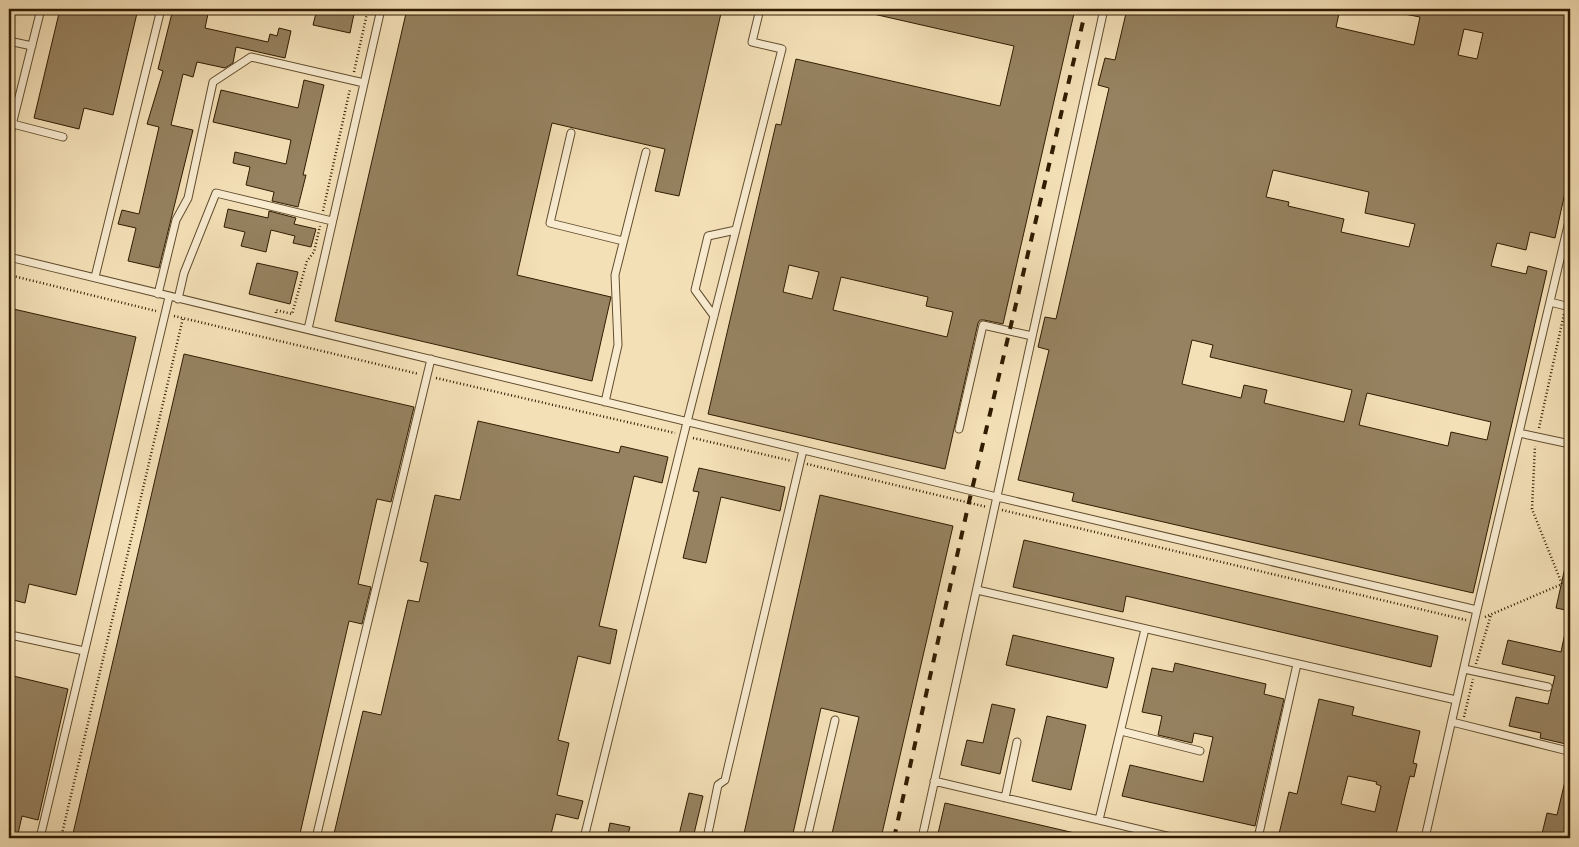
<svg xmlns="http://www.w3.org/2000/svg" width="1579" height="847" font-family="Vollkorn,serif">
	<rect width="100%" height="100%" fill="#f4e0b7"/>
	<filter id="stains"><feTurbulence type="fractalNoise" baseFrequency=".004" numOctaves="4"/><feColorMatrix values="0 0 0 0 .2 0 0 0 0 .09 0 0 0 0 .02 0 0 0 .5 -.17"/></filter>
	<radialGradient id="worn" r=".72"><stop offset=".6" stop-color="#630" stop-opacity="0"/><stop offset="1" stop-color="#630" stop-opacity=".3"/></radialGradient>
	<!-- building -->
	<path fill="#968260" stroke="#301c01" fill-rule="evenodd" d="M60,9H138L113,115L84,108L79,129L34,118Z
		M173,9H209L205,28L268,42L270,34L277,36L279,28L291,31L285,58L236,47L233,63L225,68L197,62L193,77L183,74L171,125L193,130L159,268L128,261L136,228L118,224L122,210L139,214L159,127L147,124L163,71L158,69Z
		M317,9H355L350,33L313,25Z
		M407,9H722L679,196L655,191L665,149L552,123L517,275L611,297L592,381L335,321Z
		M869,9H1075L1003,324L984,320H980L978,323L945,469L708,414L776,124L781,125L796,59L1000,106L1014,46L869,13ZM789,265L819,272L812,299L783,292ZM841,277L928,297L926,306L953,312L947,337L833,310Z
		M1127,9H1340L1336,27L1414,45L1420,17L1399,13L1400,9H1570V170L1555,238L1530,232L1526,250L1497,243L1491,266L1526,274L1528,266L1547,271L1473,593L1072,501L1074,493L1018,480L1049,350L1038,347L1045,317L1056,319L1109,88L1098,85L1105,58L1115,60ZM1464,29L1483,33L1477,59L1458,55ZM1273,170L1369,192L1365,213L1415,224L1409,247L1341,232L1344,219L1288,206L1289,202L1266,197ZM1192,340L1213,345L1210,357L1352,390L1344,422L1264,403L1267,390L1244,385L1241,398L1182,384ZM1367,393L1491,422L1487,440L1451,432L1448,446L1359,425Z
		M304,80L324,85L303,175H306L298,207L272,201L274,192L246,185L250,167L233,163L235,152L286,164L291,140L213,122L221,90L298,108Z
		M228,209L268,218L269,211L296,218L294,224L316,229L311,247L293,243L295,236L271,230L266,252L241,246L245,232L224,227Z
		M257,263L298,272L290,304L249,294Z
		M9,308L136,337L76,595L29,584L25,603L9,599Z
		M184,354L414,407L391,502L377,499L358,584L371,587L362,624L349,621L299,838H72Z
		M478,421L619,453L621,446L668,457L662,483L634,476L599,626L617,630L610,664L578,656L558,740L569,743L557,795L583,801L578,819L556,814L550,838H333L363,711L381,715L408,600L419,602L428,563L420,561L435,495L460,500Z
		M699,468L785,487L780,511L721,497L706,563L683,558L699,492L693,491Z
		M820,495L953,526L881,838H831L859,717L821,708L792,838H743Z
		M1024,540L1438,636L1431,667L1126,596L1123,612L1013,587Z
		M1566,563L1570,564V611L1556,608Z
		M1566,628L1570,629V735L1569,742L1566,744L1540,738L1541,733L1509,726L1516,697L1548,704L1555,676L1502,664L1508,640L1561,652Z
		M1013,635L1114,658L1107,688L1006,665Z
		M1175,663L1266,684L1264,694L1284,699L1255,826L1122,796L1130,765L1203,782L1213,737L1194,733L1192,743L1158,735L1162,716L1142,712L1152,668L1173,672Z
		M9,675L68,689L38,820L22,816L17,838H9Z
		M1319,699L1354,707L1352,715L1420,731L1413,763L1417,764L1414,777L1410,776L1395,838H1278L1289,792L1297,794ZM1348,776L1377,782L1376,784L1381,786L1375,812L1341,804Z
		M992,704L1015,709L1000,774L961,765L967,740L983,743Z
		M1047,716L1086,725L1071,790L1032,781Z
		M1566,777H1570V838H1541L1547,813L1557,815Z
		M689,793L703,796L693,838L679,835Z
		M945,803L1079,834L1078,838H937Z
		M610,823L630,827L627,838H607Z"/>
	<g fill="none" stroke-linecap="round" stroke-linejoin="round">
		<defs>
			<path id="lane" d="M9,41L32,46
				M9,123L63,137
				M571,133L550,223L623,241
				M9,137L41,9
				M9,257L997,497L1477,610
				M95,277L161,9
				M158,294L176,220L188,198L213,82L251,57L364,83
				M178,299L184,273L216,193L332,221
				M1550,302L1570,307
				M714,316L695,290L708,236L736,230
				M308,329L381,9
				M605,402L618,345L615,275L646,152
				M959,429L983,325L1032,336
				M1519,433L1570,444
				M977,590L1456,700
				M15,636L84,651
				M1464,669L1548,687
				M1452,722L1568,751L1570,747
				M1121,731L1200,751
				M934,781L1175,838
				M1005,798L1017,742
				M1099,820L1145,629
				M40,838L169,297
				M316,838L431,359
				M584,838L687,422L782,49L752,42L760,9
				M707,838L718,785L725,780L803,450
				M807,838L835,720
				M922,838L1104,9
				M1258,838L1297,664
				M1425,838L1477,610L1570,217"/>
		</defs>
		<!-- lane casing -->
		<use href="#lane" stroke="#614d2e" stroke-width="9"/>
		<!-- path -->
		<path stroke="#301c01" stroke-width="2.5" stroke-dasharray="1 2.5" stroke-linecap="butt" d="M354,72L368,9
			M323,211L350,89
			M9,275L156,311
			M1567,299L1570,285
			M276,313V310L292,314L307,261L314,252L320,226
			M174,316L419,374
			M436,378L675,433
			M1539,428L1564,314
			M693,438L792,461
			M807,464L987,507
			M1002,510L1466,620
			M1485,617L1562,584L1532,509L1535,446
			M1476,664L1491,615
			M1464,717L1473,679
			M61,838L183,318"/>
		<!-- lane -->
		<use href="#lane" stroke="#f8ebd0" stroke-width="7"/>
		<!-- rail -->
		<path stroke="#301c01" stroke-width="4" stroke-dasharray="9 9" stroke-linecap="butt" d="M894,838L969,502L1086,9"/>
	</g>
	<!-- margin -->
	<rect width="1579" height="847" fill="none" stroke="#f4e0b7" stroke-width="30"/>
	<rect x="10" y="10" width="1559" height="827" fill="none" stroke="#301c01" stroke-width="2.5"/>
	<rect x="15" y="15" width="1549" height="817" fill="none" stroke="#301c01"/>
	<rect width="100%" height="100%" filter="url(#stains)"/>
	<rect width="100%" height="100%" fill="url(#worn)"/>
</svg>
